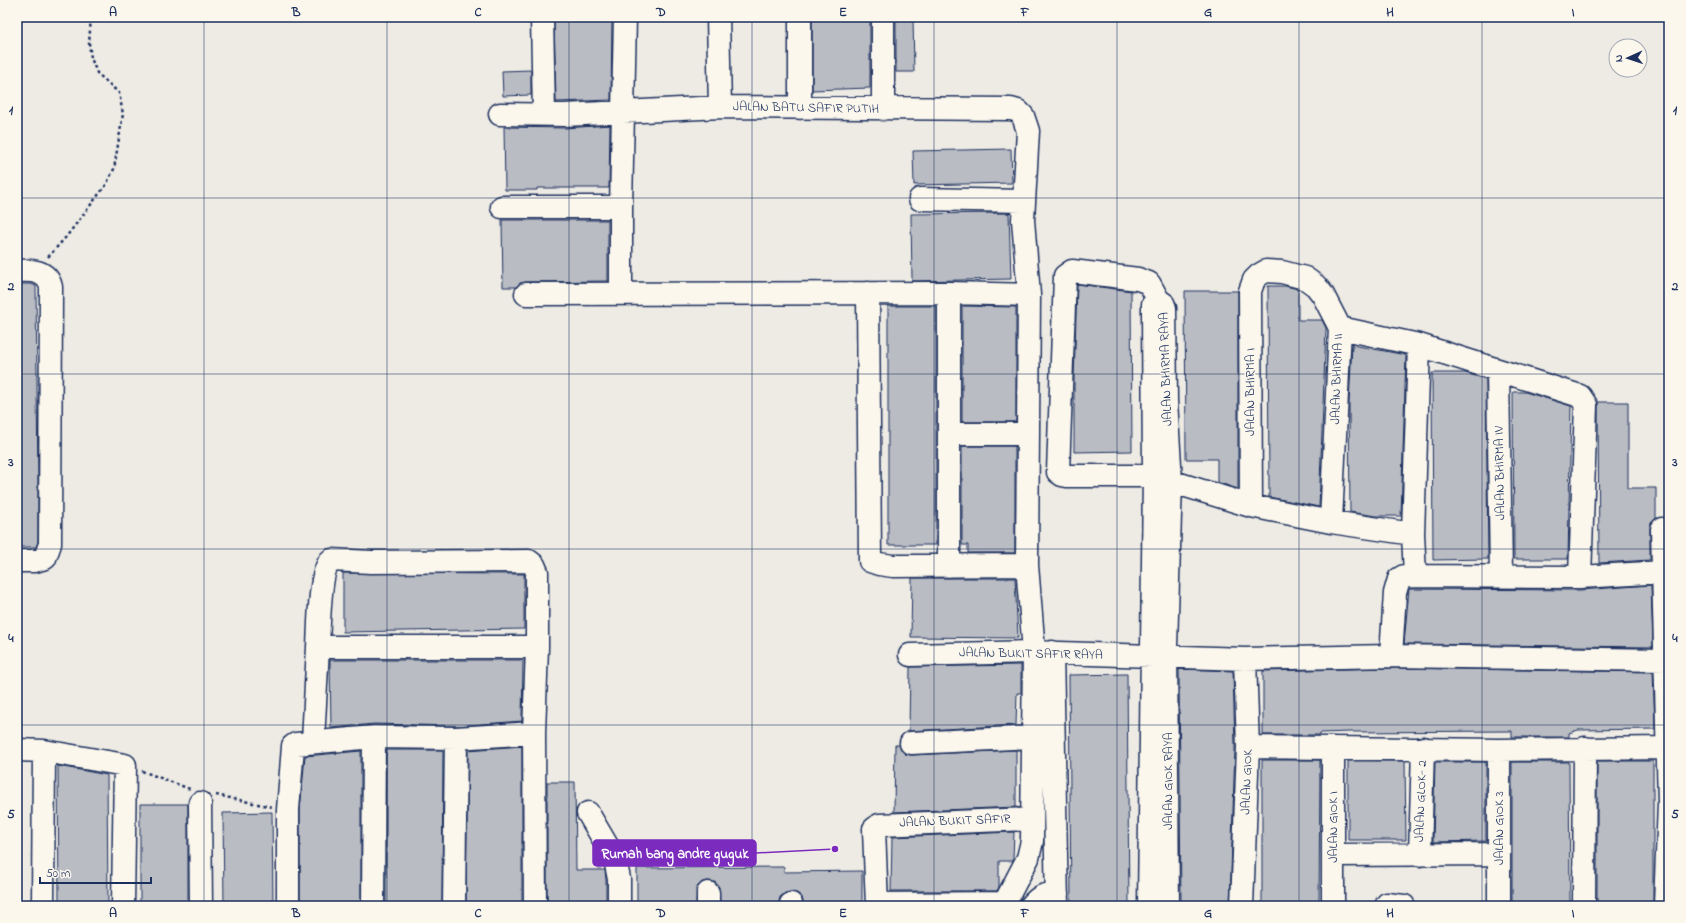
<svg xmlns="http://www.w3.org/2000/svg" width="1686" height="923" font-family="'Indie Flower',sans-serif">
	<rect width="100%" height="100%" fill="#eeebe4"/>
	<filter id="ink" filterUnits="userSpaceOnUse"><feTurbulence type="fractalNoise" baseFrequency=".025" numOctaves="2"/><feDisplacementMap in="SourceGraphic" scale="8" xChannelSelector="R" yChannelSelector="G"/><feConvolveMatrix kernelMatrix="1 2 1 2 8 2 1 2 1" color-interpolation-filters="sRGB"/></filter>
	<g filter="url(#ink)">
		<!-- building -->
		<path fill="#b9bcc3" stroke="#1b2f5e" d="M554,17H612L611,100L556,102Z
			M812,17H870V88L812,90Z
			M896,17H913L914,72H896Z
			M531,70V95L503,96L502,71Z
			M610,125L609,188H537V190H505L504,127L565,128Z
			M1011,149L1012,183L914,185L913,151Z
			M1009,213L1011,279L912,281L911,214Z
			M502,220H608V281L526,282L520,283L516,287H503Z
			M17,284H31L36,286L38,484V542L36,547H17Z
			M1077,284L1131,291L1132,451L1074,452V380Z
			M1268,286H1285L1298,289V320H1322L1326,328L1319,507L1269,497Z
			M1185,291H1238V489L1217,482V459H1186Z
			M888,306H936V545H888Z
			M962,306L1016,307V422H962Z
			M1352,345L1406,355L1401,516H1376L1350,512L1349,403Z
			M1432,373H1465L1486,379L1488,559L1433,560Z
			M1513,392H1525L1571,406L1568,559H1514Z
			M1598,402H1628V488H1656V518L1651,523L1650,529V560L1599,563Z
			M962,446H1015V553H968V545H962Z
			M343,573L524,574V629L343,632Z
			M912,578H1015L1018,638L911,637Z
			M1651,585L1653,647L1404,644L1409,589L1580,590Z
			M330,660H523L522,721L456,726L374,724L331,728Z
			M1021,665V693H1017L1016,725L909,731L910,667Z
			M1391,668L1653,672L1655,729L1578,730L1569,733V737H1512V731L1349,732L1320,733V735H1263V671Z
			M1179,669L1233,671L1235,747L1230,906H1181Z
			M1127,674L1129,906H1071L1069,675Z
			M895,745H899L905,754L912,755L1016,750V807L894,812Z
			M522,746V906H466L468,750Z
			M386,750H443L442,906H386Z
			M361,751V906H300V810L305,756Z
			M1262,760H1320L1319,906H1262Z
			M1348,761H1405L1406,840H1348Z
			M1597,761H1653V906H1597Z
			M1435,762H1486V841L1433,842Z
			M1512,762H1569L1570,906H1512Z
			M58,766L107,775L108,906H59Z
			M547,782H575L576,870H605L606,880V906H547Z
			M140,804H188V906H140Z
			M272,812L273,906H224L223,813Z
			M1014,832L1013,859L1012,861H999V887L997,891H891L892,837Z
			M784,867V872L862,871V906H804L802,897L797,893L791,892L785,893L780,897L778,906H720L719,887L715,882L708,881L702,882L697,887L696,906H637V868Z"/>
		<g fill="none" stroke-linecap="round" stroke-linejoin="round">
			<defs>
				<path id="minor" d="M542,17L544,114
					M718,17L720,107
					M800,108V17
					M883,109V17
					M500,114L565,115L720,107L1011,109L1018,111L1023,116L1028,131L1023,220L1029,295L1027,565L1034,652L1032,841L1028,858L1003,906
					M920,199L1023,201
					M502,207H621
					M17,271C31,270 47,270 51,287L50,544L45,558L35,561H17
					M621,292V207L625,17
					M868,293L870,561L879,564L893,566L1027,565
					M949,293V566
					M526,294L949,293L1029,295
					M1159,301L1149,283L1138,279L1072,271L1065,276L1058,472L1062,475L1067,476H1154L1251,506L1331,522L1413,534
					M1340,328L1419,345L1580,396L1586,405L1580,577
					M1498,370L1501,576
					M949,434H1028
					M1251,506L1250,291L1254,280L1259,275L1266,271L1282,272L1305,278L1316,286L1323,295L1340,328L1331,522
					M1662,529L1669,803L1665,906
					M1415,575L1413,534L1419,345
					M318,647C319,629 319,570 331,560L371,562L529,561L534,565L537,572V647L534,733L535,906
					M1052,652L1057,906
					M910,655L1029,652L1245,659L1391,656L1665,660
					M1391,656L1395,593L1399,579L1404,576L1580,577L1664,572
					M313,741L318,647H537
					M911,743L1032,737
					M1248,747L1499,750L1667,748
					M1333,748V906
					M17,750L44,751L125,765L123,906
					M1499,750V906
					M200,803L201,906
					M588,813L615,859L619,879V906
					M1333,855L1498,854
					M1420,855L1423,748
					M877,904L1005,903
					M43,906L44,751
					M288,906V810L293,746L296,744L374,737L456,738L534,733
					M373,906L374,737
					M454,906L456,738
					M708,906V893
					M791,906V904
					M877,906L874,829L879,825L1031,819
					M1031,906C1039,896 1044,894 1057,894
					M1149,906L1154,476L1153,310V304L1159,301L1163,303L1165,308L1166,401L1171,481L1166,646L1168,906
					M1242,906L1248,747L1245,659
					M1387,906V904L1404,906
					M1584,906L1585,748"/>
			</defs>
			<!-- minor casing -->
			<use href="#minor" stroke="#1b2f5e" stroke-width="25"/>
			<!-- path -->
			<path stroke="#1b2f5e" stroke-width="2.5" stroke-dasharray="3 3" stroke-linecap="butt" d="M48,257L66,237L106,185L114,169L123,114L119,93L97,73L91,58L89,43L91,17
				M142,771L190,789
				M216,795L272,807"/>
			<!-- minor -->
			<use href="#minor" stroke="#fbf7ec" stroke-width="22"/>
		</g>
	</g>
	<!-- grid -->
	<path fill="none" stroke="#1b2f5e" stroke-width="1" stroke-opacity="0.55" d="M204,17V906M387,17V906M569,17V906M752,17V906M934,17V906M1117,17V906M1299,17V906M1482,17V906M17,198H1669M17,374H1669M17,549H1669M17,725H1669"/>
	<g text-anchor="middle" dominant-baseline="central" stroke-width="3" stroke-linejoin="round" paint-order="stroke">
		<!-- street labels -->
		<g font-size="13" fill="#1b2f5e" stroke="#fbf7ec">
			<text transform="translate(806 108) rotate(1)">JALAN BATU SAFIR PUTIH</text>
			<text transform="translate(1166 369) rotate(-92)">JALAN BHIRMA RAYA</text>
			<text transform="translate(1337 379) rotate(-88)">JALAN BHIRMA II</text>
			<text transform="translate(1250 392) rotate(-90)">JALAN BHIRMA I</text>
			<text transform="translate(1500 473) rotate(-91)">JALAN BHIRMA IV</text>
			<text transform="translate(1031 654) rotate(1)">JALAN BUKIT SAFIR RAYA</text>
			<text transform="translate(1168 781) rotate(-90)">JALAN GIOK RAYA</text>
			<text transform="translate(1247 782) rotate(-88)">JALAN GIOK</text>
			<text transform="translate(1421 801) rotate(-88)">JALAN GLOK- 2</text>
			<text transform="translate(955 821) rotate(-2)">JALAN BUKIT SAFIR</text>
			<text transform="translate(1333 827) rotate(-90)">JALAN GIOK I</text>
			<text transform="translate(1499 828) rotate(-90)">JALAN GIOK 3</text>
		</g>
	</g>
	<!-- callouts -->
	<path fill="none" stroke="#7b2cbf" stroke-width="1.5" d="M835 849L756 853"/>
	<circle fill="#7b2cbf" stroke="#fbf7ec" stroke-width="1.5" cx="835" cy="849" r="4"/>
	<rect fill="#7b2cbf" stroke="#7b2cbf" stroke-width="1.5" x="593" y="840" width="163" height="26" rx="4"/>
	<g font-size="14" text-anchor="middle" font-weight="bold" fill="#fff">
		<text x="675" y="858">Rumah bang andre guguk</text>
	</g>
	<!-- margin -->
	<rect width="1686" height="923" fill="none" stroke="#fbf7ec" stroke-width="44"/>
	<!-- north arrow -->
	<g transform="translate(1628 58) rotate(267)"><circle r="19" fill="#fbf7ec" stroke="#a1a7b3"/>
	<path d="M0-3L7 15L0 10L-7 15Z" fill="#1b2f5e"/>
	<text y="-6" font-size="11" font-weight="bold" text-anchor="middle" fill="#1b2f5e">N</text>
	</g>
	<!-- scale -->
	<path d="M40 877v6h111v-6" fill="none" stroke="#1b2f5e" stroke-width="2"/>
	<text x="46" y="877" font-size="12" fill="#1b2f5e" stroke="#fbf7ec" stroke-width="3" paint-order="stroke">50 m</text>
	<rect x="22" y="22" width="1642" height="879" fill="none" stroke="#1b2f5e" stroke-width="1.5"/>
	<g font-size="13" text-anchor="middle" font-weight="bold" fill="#1b2f5e">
		<text x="113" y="16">A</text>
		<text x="296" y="16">B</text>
		<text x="478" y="16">C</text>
		<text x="661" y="16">D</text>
		<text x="843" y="16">E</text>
		<text x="1025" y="16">F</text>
		<text x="1208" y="16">G</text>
		<text x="1390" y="16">H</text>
		<text x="1573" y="16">I</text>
		<text x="11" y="114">1</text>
		<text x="1675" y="114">1</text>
		<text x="11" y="290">2</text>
		<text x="1675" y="290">2</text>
		<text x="11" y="466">3</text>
		<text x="1675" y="466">3</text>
		<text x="11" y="642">4</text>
		<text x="1675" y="642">4</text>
		<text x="11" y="818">5</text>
		<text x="1675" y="818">5</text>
		<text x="113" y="917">A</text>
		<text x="296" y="917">B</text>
		<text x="478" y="917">C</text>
		<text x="661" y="917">D</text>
		<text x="843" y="917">E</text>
		<text x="1025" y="917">F</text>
		<text x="1208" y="917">G</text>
		<text x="1390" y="917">H</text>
		<text x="1573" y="917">I</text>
	</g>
</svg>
